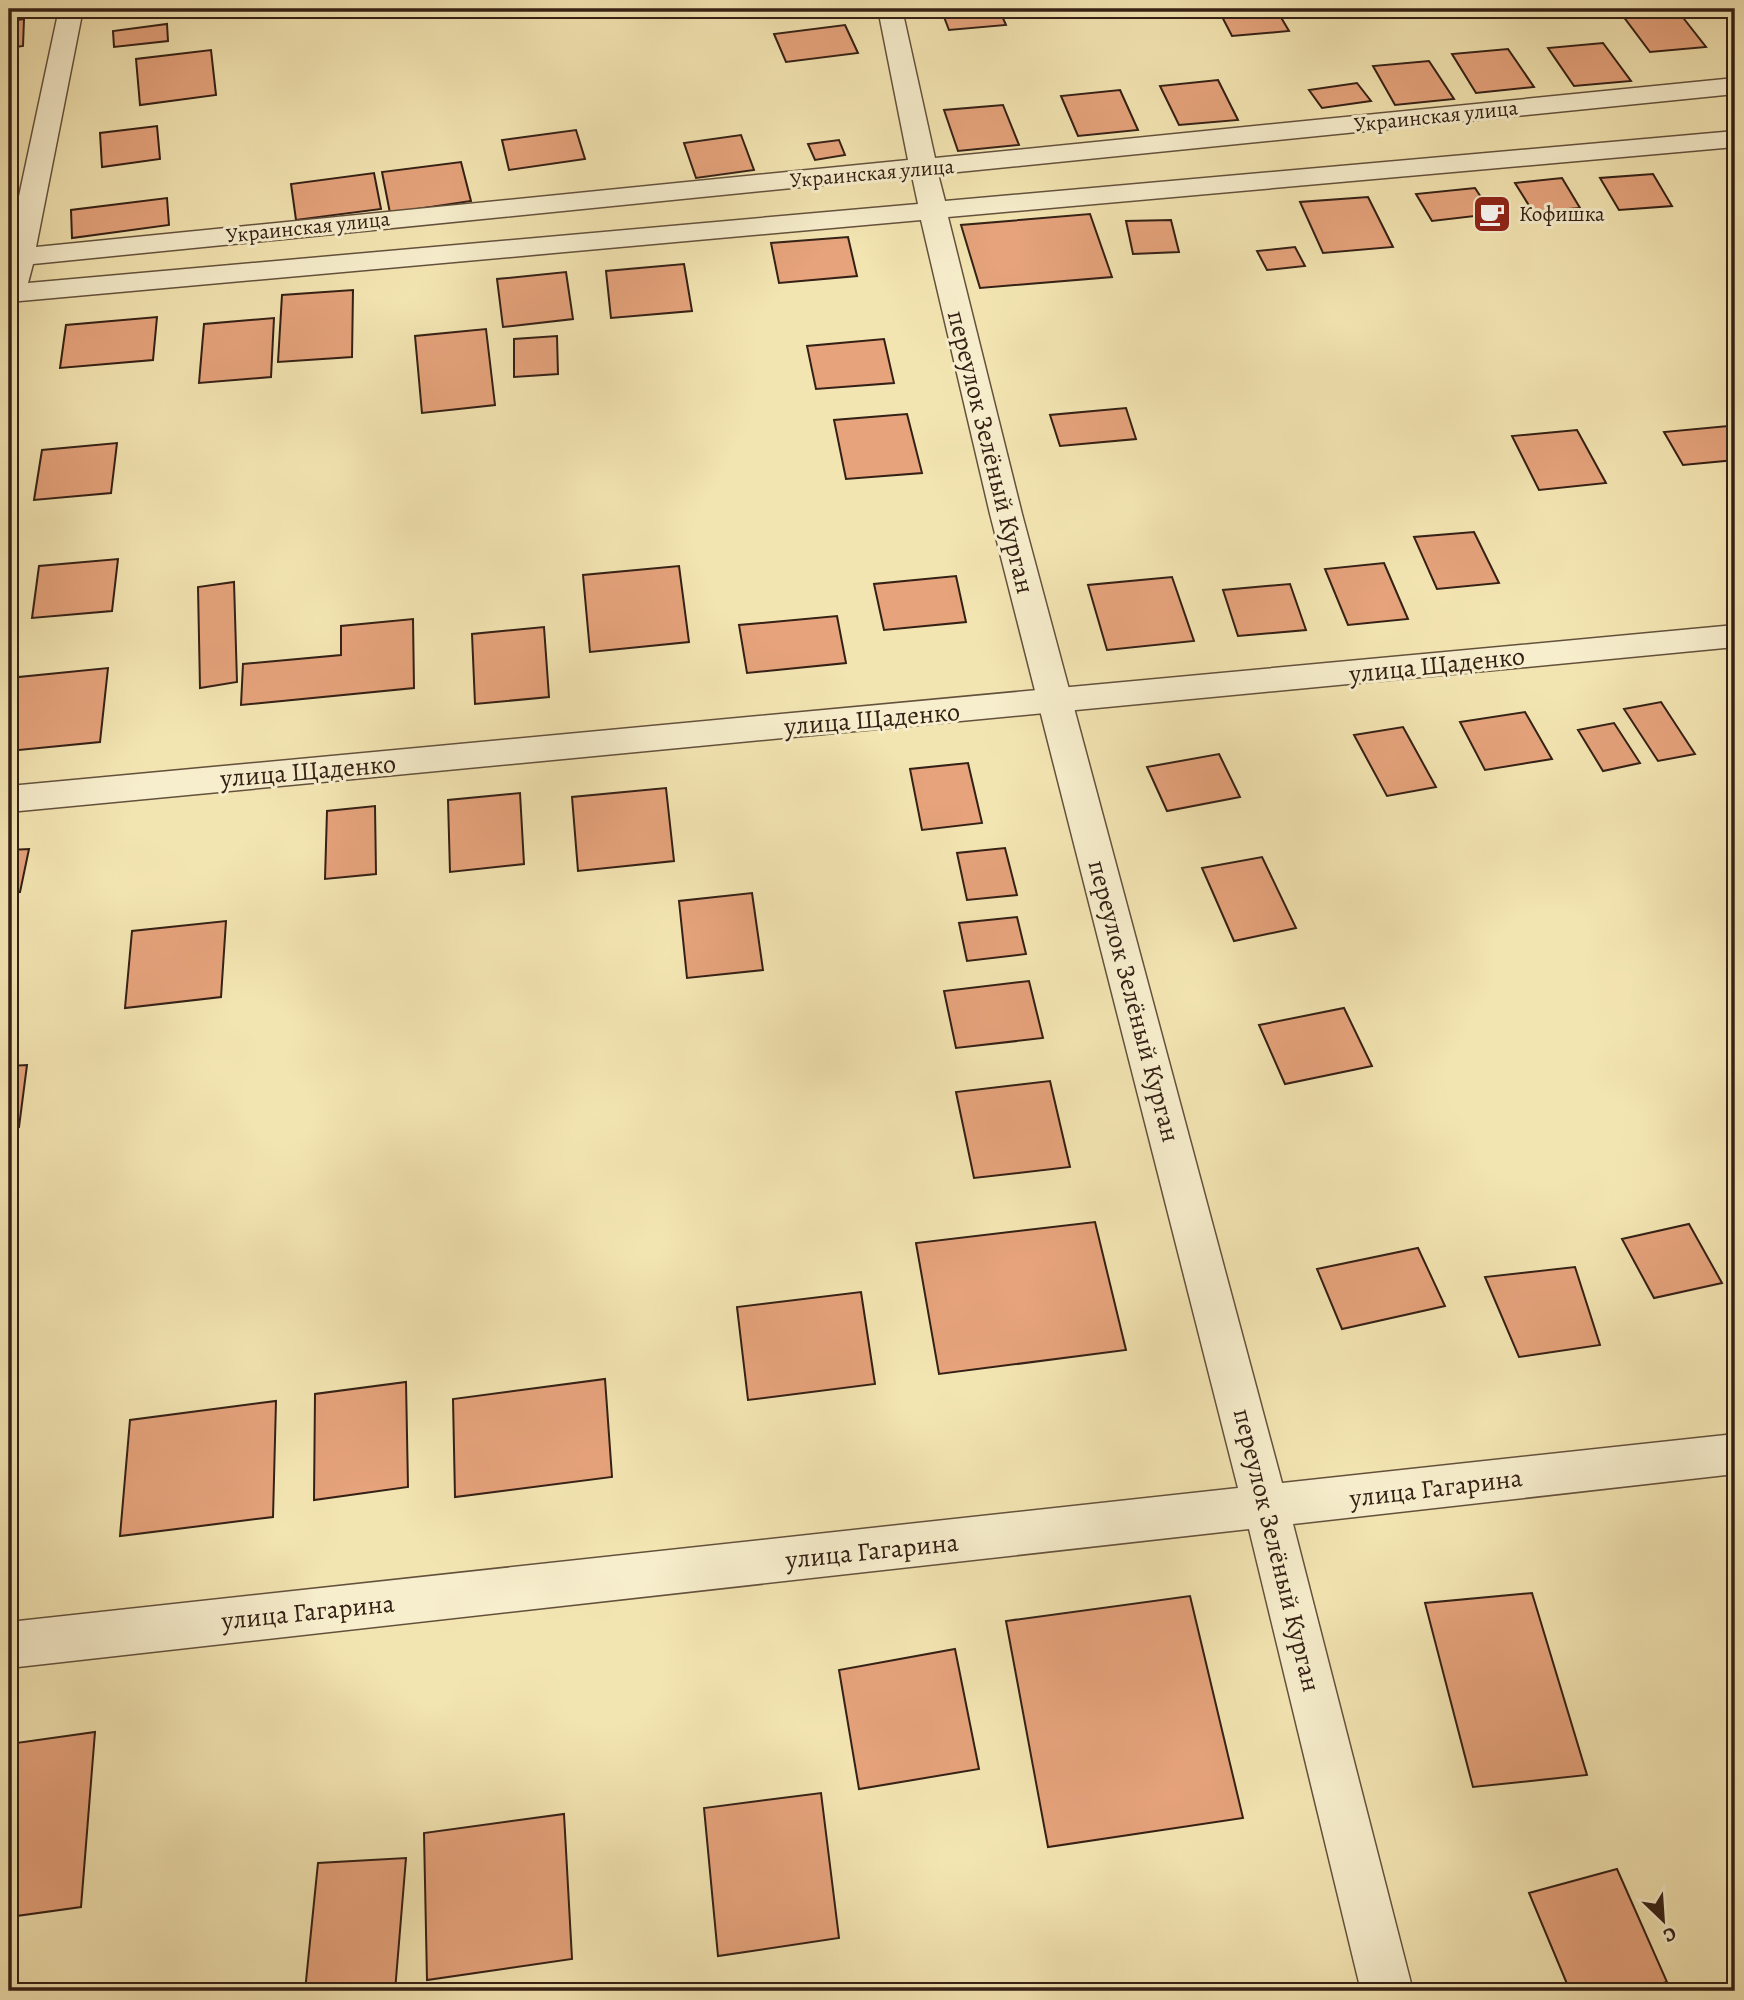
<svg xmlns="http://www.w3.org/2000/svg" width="1744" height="2000" font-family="Alegreya,serif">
	<rect width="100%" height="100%" fill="#f3e5b2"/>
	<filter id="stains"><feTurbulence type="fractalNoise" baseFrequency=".00286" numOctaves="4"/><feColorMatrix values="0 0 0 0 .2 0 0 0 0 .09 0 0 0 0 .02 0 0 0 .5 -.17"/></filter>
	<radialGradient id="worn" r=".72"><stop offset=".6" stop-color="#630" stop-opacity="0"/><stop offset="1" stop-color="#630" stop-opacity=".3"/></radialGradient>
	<!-- building -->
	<path fill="#e6a37c" stroke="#342015" stroke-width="2" d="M941,9H999L1006,25L949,30Z
		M1218,9H1276L1289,31L1232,36Z
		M1677,10L1706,47L1650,52L1623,16Z
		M24,19L23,46L9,48V21Z
		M167,24L168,41L114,47L113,31Z
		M845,25L858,53L786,62L774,34Z
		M1603,43L1631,81L1574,86L1548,48Z
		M1508,49L1534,87L1476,93L1452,54Z
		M211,50L216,95L140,105L136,59Z
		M1429,61L1454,99L1395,105L1373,66Z
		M1218,80L1238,120L1179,125L1160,86Z
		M1357,83L1371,101L1322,108L1309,90Z
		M1120,90L1138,130L1078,136L1061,96Z
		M1003,105L1019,145L958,151L944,110Z
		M157,126L160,159L102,167L100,133Z
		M576,130L585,159L509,170L502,140Z
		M741,135L754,170L696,178L684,143Z
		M839,140L845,155L815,160L808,144Z
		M461,162L471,201L390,213L382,172Z
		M374,173L381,209L296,220L291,184Z
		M1653,174L1672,206L1619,210L1600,178Z
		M1562,178L1580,208L1533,212L1515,183Z
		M1475,188L1492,214L1432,221L1416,194Z
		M1368,197L1393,247L1323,253L1300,202Z
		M167,198L169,225L72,238L71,210Z
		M1090,214L1112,277L980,288L961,225Z
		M1171,220L1179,252L1133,254L1126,221Z
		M848,237L857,276L779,283L771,243Z
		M1295,247L1305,266L1267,270L1257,251Z
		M684,264L692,311L611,318L606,271Z
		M566,272L573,319L503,327L497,279Z
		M353,290L352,357L278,362L282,295Z
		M157,317L153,360L60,368L66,325Z
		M274,318L271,377L199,383L204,324Z
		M486,329L495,405L422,413L415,336Z
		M557,336L558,374L514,377V339Z
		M884,339L894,383L816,389L807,346Z
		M1126,408L1136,439L1060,446L1050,415Z
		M907,414L922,473L846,479L834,420Z
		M1728,426L1735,438V460L1683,465L1664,432Z
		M1577,430L1606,483L1539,490L1512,436Z
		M117,443L111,493L34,500L42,450Z
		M1474,532L1499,583L1437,589L1414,537Z
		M118,559L112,611L32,618L39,566Z
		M1384,563L1408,619L1348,625L1325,569Z
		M679,566L689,642L590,652L583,575Z
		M956,576L966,622L884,630L874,584Z
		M1172,577L1194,641L1107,650L1088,585Z
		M234,582L237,682L200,688L198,587Z
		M1290,584L1306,630L1238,636L1223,590Z
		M837,616L846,663L747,673L739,625Z
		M413,619L414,688L241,705L243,664L341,655V626Z
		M544,627L549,697L475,704L472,634Z
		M108,668L100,742L9,751V678Z
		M1661,702L1695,754L1658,761L1624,709Z
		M1525,712L1552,759L1485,770L1460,722Z
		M1614,723L1640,763L1603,771L1578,730Z
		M1403,727L1436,787L1387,796L1354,735Z
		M1219,754L1240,797L1167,811L1147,767Z
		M968,763L982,823L922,830L910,769Z
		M666,788L674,861L578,871L572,797Z
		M520,793L524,864L450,872L448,800Z
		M375,806L376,874L325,879L327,811Z
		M1005,848L1017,895L967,900L957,853Z
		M29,849L20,892L9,893V850Z
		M1262,857L1296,928L1234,941L1202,868Z
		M752,893L763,970L687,978L679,901Z
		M1017,917L1026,954L967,961L959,923Z
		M226,921L221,997L125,1008L132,931Z
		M1029,981L1043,1038L956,1048L944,991Z
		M1344,1008L1372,1066L1285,1084L1259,1025Z
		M27,1065L19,1127L9,1128V1066Z
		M1050,1081L1070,1167L974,1178L956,1092Z
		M1095,1222L1126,1350L939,1374L916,1243Z
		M1689,1224L1722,1283L1654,1298L1622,1239Z
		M1418,1248L1445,1306L1342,1329L1317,1269Z
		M1575,1267L1600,1345L1519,1357L1485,1277Z
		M861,1292L875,1384L748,1400L737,1307Z
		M605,1379L612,1477L455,1497L453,1399Z
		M406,1382L408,1487L314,1500L315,1394Z
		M276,1401L273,1517L120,1536L130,1420Z
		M9,1433H15L9,1487Z
		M1532,1593L1587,1775L1473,1787L1425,1603Z
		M1190,1596L1243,1818L1048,1847L1006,1621Z
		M955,1649L979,1769L859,1789L839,1670Z
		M95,1732L81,1907L9,1917V1744Z
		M821,1793L839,1938L718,1956L704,1808Z
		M564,1814L572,1959L427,1980L424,1833Z
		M406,1858L395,1991H305L318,1863Z
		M1617,1869L1667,1982L1632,1991H1570L1529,1893Z"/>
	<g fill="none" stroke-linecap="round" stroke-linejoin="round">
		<defs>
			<path id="minor" d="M59,9H83L36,247L908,160L878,9H902L935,158L1735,78V94L938,174L945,201L1735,131V147L948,217L1022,514L1282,1483L1735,1434V1474L1293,1524L1413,1991H1361L1249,1529L9,1668V1622L1238,1488L990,514L921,220L9,302V243ZM912,176L918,204L28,283L33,264Z"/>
			<path id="tertiary" d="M1735,625V647L9,812V786Z"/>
		</defs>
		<!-- minor casing -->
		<use href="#minor" stroke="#64513c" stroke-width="3"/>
		<!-- tertiary casing -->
		<use href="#tertiary" stroke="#64513c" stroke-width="3"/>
		<!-- minor -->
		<use href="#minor" fill="#f7eecd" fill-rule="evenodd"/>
		<!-- tertiary -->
		<use href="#tertiary" fill="#f7eecd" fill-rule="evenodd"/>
	</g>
	<!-- icons -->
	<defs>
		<symbol id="cafe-square" viewBox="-11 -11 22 22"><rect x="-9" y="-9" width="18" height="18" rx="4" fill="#8f2418" stroke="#f7eecd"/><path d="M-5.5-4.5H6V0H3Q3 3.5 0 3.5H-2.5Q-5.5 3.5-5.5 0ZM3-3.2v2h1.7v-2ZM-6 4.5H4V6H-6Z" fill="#fff"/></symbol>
	</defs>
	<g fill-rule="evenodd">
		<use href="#cafe-square" x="1470" y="192" width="44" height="44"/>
	</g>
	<g text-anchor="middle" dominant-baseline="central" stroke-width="6" stroke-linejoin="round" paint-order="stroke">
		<!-- far-street labels -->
		<g font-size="21" fill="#342015" stroke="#f7eecd">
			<text transform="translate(1436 116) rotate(-6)">Украинская улица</text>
			<text transform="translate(872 173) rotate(-5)">Украинская улица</text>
			<text transform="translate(308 227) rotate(-6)">Украинская улица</text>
		</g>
		<!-- far-poi labels -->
		<g font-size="21" fill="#342015" stroke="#f7eecd" text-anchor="start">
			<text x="1519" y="214">Кофишка</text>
		</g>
		<!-- street labels -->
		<g font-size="26" fill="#342015" stroke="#f7eecd">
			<text transform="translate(991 452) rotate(76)">переулок Зелёный Курган</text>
			<text transform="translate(1437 665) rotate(-6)">улица Щаденко</text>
			<text transform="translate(872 719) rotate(-5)">улица Щаденко</text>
			<text transform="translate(308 771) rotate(-5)">улица Щаденко</text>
			<text transform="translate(1134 1001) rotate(75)">переулок Зелёный Курган</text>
			<text transform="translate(1436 1488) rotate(-7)">улица Гагарина</text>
			<text transform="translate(1277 1550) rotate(76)">переулок Зелёный Курган</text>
			<text transform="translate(872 1551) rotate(-6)">улица Гагарина</text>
			<text transform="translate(308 1612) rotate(-6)">улица Гагарина</text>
		</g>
	</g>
	<!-- margin -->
	<rect width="1744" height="2000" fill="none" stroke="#f3e5b2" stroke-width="35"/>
	<rect x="10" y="10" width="1723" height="1979" fill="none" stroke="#342015" stroke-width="3.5"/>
	<rect x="18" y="18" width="1709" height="1965" fill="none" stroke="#342015" stroke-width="2"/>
	<!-- north arrow -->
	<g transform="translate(1663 1920) rotate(155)" stroke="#f7eecd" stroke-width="5" paint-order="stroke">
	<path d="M0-5L12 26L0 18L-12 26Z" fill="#342015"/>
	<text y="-10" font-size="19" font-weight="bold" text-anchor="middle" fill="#342015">С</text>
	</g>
	<rect width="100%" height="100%" filter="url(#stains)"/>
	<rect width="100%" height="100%" fill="url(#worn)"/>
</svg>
